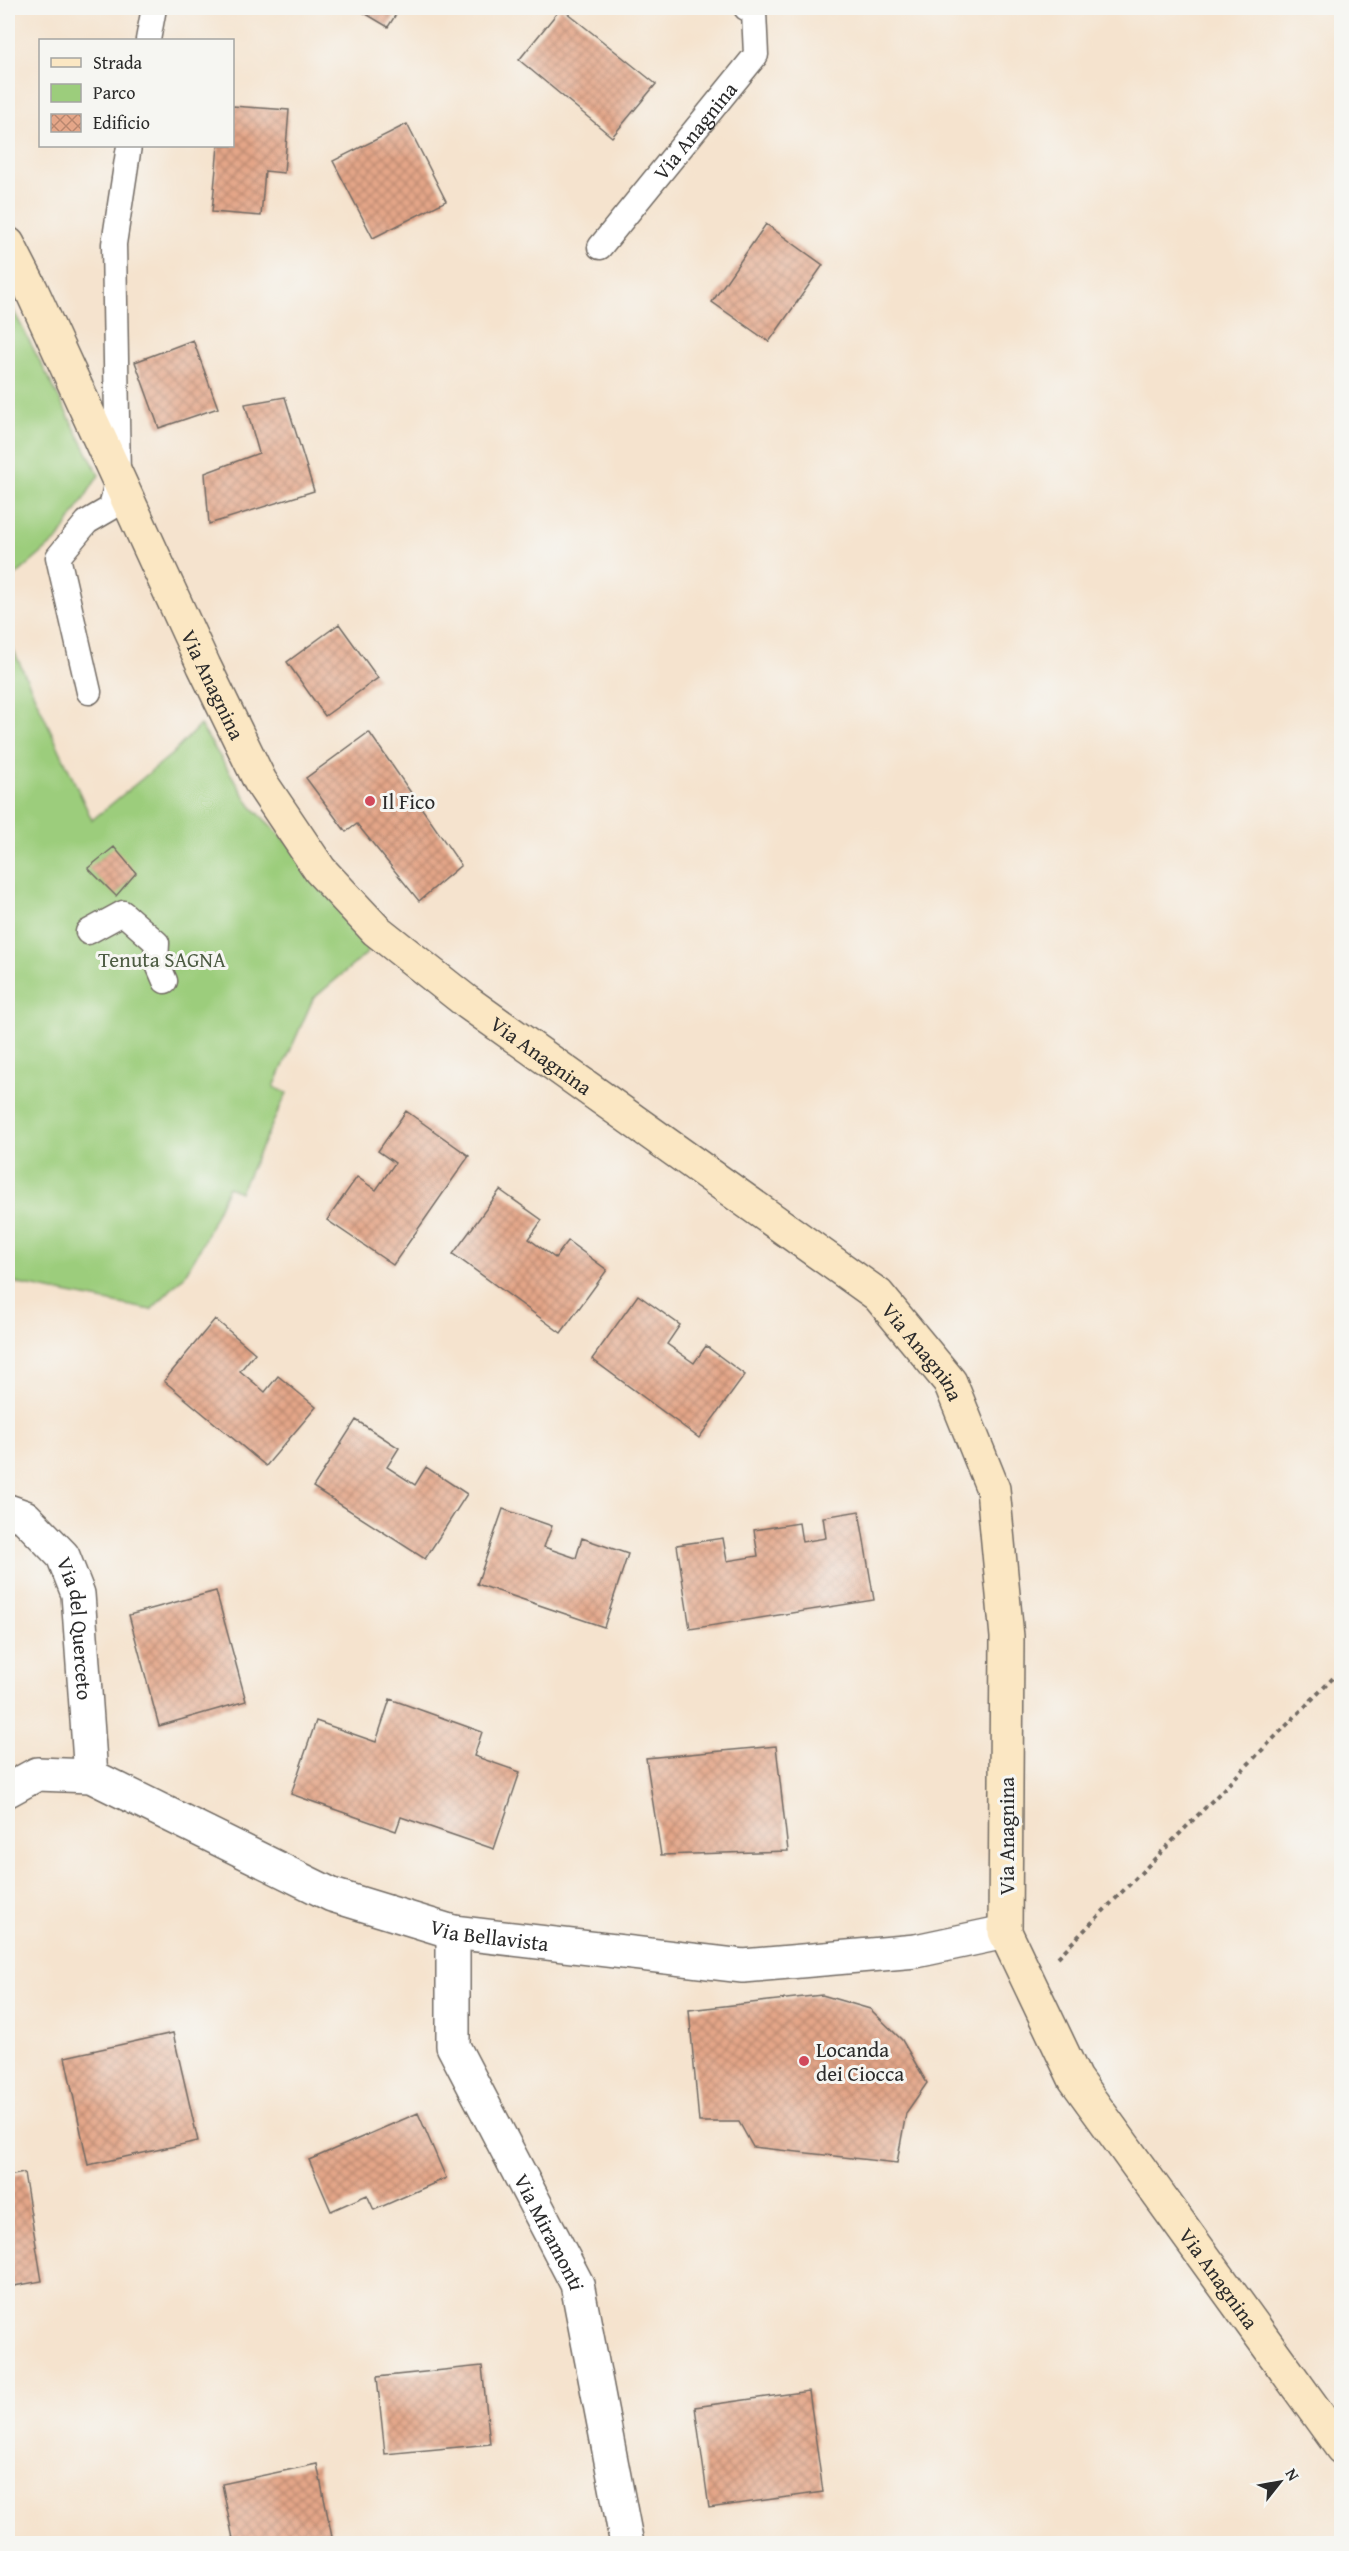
<svg xmlns="http://www.w3.org/2000/svg" width="1349" height="2551" font-family="'Gentium Book Plus',serif">
	<defs>
		<pattern id="building-cross-hatch" width="8" height="8" patternUnits="userSpaceOnUse" patternTransform="scale(1.5)"><rect width="8" height="8" fill="#e4a688"/><path d="M0 0l8 8M0 8l8-8" fill="none" stroke="#b9876f"/></pattern>
	</defs>
	<rect width="100%" height="100%" fill="#f6f6f2"/>
	<filter id="ink" filterUnits="userSpaceOnUse"><feTurbulence type="fractalNoise" baseFrequency=".0167" numOctaves="2"/><feDisplacementMap in="SourceGraphic" scale="12" xChannelSelector="R" yChannelSelector="G"/><feConvolveMatrix kernelMatrix="1 2 1 2 8 2 1 2 1" color-interpolation-filters="sRGB"/></filter>
	<filter id="wash" filterUnits="userSpaceOnUse"><feTurbulence type="fractalNoise" baseFrequency=".008" numOctaves="4" result="noise"/><feDisplacementMap in="SourceGraphic" scale="24" xChannelSelector="R" yChannelSelector="G"/><feGaussianBlur stdDeviation="1.35" result="paint"/><feColorMatrix in="noise" values="0 0 0 0 0 0 0 0 0 0 0 0 0 0 0 0 0 1.4 0 .05"/><feComposite in="paint" operator="in"/></filter>
	<g filter="url(#wash)">
		<rect width="100%" height="100%" fill="#f5e3ce"/>
		<!-- green -->
		<path fill="#9ccd7c" stroke="#647c54" stroke-width="1.5" d="M8,300L99,475L59,538L8,582Z
			M8,638L92,820L172,754L200,725L251,806L376,930L366,954L313,999L274,1087L287,1093L240,1192L228,1187L200,1249L184,1276L151,1310L19,1284L8,1278Z"/>
		<g id="blocks">
			<!-- building -->
			<path fill="url(#building-cross-hatch)" d="M356,8H400L388,27Z
				M561,8L656,84L612,137L519,60Z
				M232,106L289,110L284,173L265,171L261,216L212,212L218,146H232Z
				M407,124L446,201L373,238L333,161Z
				M766,224L823,265L769,342L712,302Z
				M193,340L218,408L159,428L135,362Z
				M285,397L314,491L209,524L205,473L259,453L245,404Z
				M339,624L378,678L325,716L287,662Z
				M369,732L461,865L419,901L357,824L346,832L306,778Z
				M114,847L136,873L116,896L88,868Z
				M406,1111L469,1156L393,1265L327,1220L357,1177L376,1190L395,1163L378,1151Z
				M500,1190L542,1220L529,1239L555,1258L568,1241L607,1270L561,1333L453,1254Z
				M638,1295L680,1325L667,1344L694,1363L706,1346L745,1375L699,1438L592,1359Z
				M215,1319L255,1353L240,1371L265,1392L278,1376L316,1407L266,1466L164,1381Z
				M356,1420L399,1448L387,1467L415,1485L426,1467L467,1494L425,1559L313,1487Z
				M503,1509L552,1526L544,1547L576,1558L582,1538L628,1554L604,1627L477,1584Z
				M859,1511L874,1600L690,1629L677,1545L723,1538L727,1561L758,1556L754,1530L799,1523L802,1542L826,1538L823,1517Z
				M216,1591L246,1701L159,1726L129,1615Z
				M390,1699L482,1732L474,1756L520,1772L494,1849L401,1817L396,1831L291,1794L316,1721L376,1742Z
				M776,1746L788,1851L661,1855L646,1758Z
				M822,1995L870,2009L902,2040L927,2083L906,2113L897,2163L753,2147L739,2122H699L689,2010Z
				M173,2033L198,2141L88,2165L65,2057Z
				M418,2113L446,2178L374,2210L367,2195L331,2211L309,2160Z
				M24,2173L42,2281L8,2287V2176Z
				M482,2366L490,2444L385,2454L377,2377Z
				M809,2391L823,2492L709,2508L695,2407Z
				M317,2464L332,2537L298,2544H234L222,2484Z"/>
		</g>
	</g>
	<g filter="url(#ink)">
		<use href="#blocks" fill-opacity="0" stroke="#726b64" stroke-width="1.5"/>
		<g fill="none" stroke-linecap="round" stroke-linejoin="round">
			<defs>
				<g id="service">
					<path d="M148,40L154,8"/>
					<path id="s1" d="M600,247L756,55L754,12L746,8"/>
					<path d="M89,692L58,557L87,522L111,508L118,476L114,244L129,146"/>
					<path d="M88,932L123,913L157,943L156,960L165,981"/>
				</g>
				<g id="minor">
					<path id="s2" d="M8,1511L25,1517L63,1556L78,1594L91,1776"/>
					<path id="s3" d="M8,1790L37,1774L91,1776L332,1895L453,1932L743,1966L916,1951L1005,1932"/>
					<path id="s4" d="M453,1932V2046L577,2284L627,2544"/>
				</g>
				<g id="secondary">
					<path id="s5" d="M8,244L31,289L204,666L260,781L320,870L376,930L467,1002L878,1295L950,1382L993,1489L1007,1637L1005,1932L1075,2079L1342,2448"/>
				</g>
			</defs>
			<!-- service casing -->
			<use href="#service" stroke="#726b64" stroke-width="27"/>
			<!-- minor casing -->
			<use href="#minor" stroke="#726b64" stroke-width="36"/>
			<!-- secondary casing -->
			<use href="#secondary" stroke="#726b64" stroke-width="36"/>
			<!-- path -->
			<path stroke="#726b64" stroke-width="4" stroke-dasharray="4.5 4.5" stroke-linecap="butt" d="M1058,1957L1342,1669"/>
			<!-- service -->
			<use href="#service" stroke="#fff" stroke-width="24"/>
			<!-- minor -->
			<use href="#minor" stroke="#fff" stroke-width="33"/>
			<!-- secondary -->
			<use href="#secondary" stroke="#fbe7c3" stroke-width="33"/>
		</g>
	</g>
	<!-- markers -->
	<g fill="#d1495b" stroke="#f6f6f2" stroke-width="2">
		<circle cx="370" cy="801" r="6"/>
		<circle cx="804" cy="2061" r="6"/>
	</g>
	<g text-anchor="middle" dominant-baseline="central" stroke-width="6" stroke-linejoin="round" paint-order="stroke">
		<!-- street labels -->
		<g font-size="21" fill="#2b2b2b" stroke="#f6f6f2">
			<text stroke="none"><textPath href="#s1" startOffset="150">Via Anagnina</textPath></text>
			<text stroke="none"><textPath href="#s5" startOffset="486">Via Anagnina</textPath></text>
			<text stroke="none"><textPath href="#s5" startOffset="990">Via Anagnina</textPath></text>
			<text stroke="none"><textPath href="#s5" startOffset="1476">Via Anagnina</textPath></text>
			<text stroke="none"><textPath href="#s2" startOffset="147">Via del Querceto</textPath></text>
			<text transform="translate(1006 1836) rotate(-90)">Via Anagnina</text>
			<text stroke="none"><textPath href="#s3" startOffset="519">Via Bellavista</textPath></text>
			<text stroke="none"><textPath href="#s4" startOffset="324">Via Miramonti</textPath></text>
			<text stroke="none"><textPath href="#s5" startOffset="2484">Via Anagnina</textPath></text>
		</g>
		<!-- poi labels -->
		<g font-size="21" fill="#2b2b2b" stroke="#f6f6f2" text-anchor="start">
			<text x="382" y="801">Il Fico</text>
			<text x="816" y="2049">Locanda<tspan x="816" dy="24">dei Ciocca</tspan></text>
		</g>
		<!-- park labels -->
		<g font-size="21" fill="#4d5c43" stroke="#f6f6f2">
			<text x="162" y="959">Tenuta SAGNA</text>
		</g>
	</g>
	<!-- margin -->
	<rect width="1349" height="2551" fill="none" stroke="#f6f6f2" stroke-width="30"/>
	<!-- legend -->
	<rect x="39" y="39" width="195" height="108" fill="#f6f6f2" stroke="#a5a5a2" stroke-width="1.5"/>
	<rect x="51" y="58" width="30" height="9" fill="#fbe7c3" stroke="#a5a5a2" stroke-width="1.5"/>
	<text x="93" y="69" font-size="18" fill="#2b2b2b">Strada</text>
	<rect x="51" y="84" width="30" height="18" fill="#9ccd7c" stroke="#a5a5a2" stroke-width="1.5"/>
	<text x="93" y="99" font-size="18" fill="#2b2b2b">Parco</text>
	<rect x="51" y="114" width="30" height="18" fill="url(#building-cross-hatch)" stroke="#a5a5a2" stroke-width="1.5"/>
	<text x="93" y="129" font-size="18" fill="#2b2b2b">Edificio</text>
	<!-- north arrow -->
	<g transform="translate(1280 2482) rotate(59)" stroke="#f6f6f2" stroke-width="4.5" paint-order="stroke">
	<path d="M0-4.5L10 22L0 15L-10 22Z" fill="#2b2b2b"/>
	<text y="-9" font-size="16" font-weight="bold" text-anchor="middle" fill="#2b2b2b">N</text>
	</g>
</svg>
